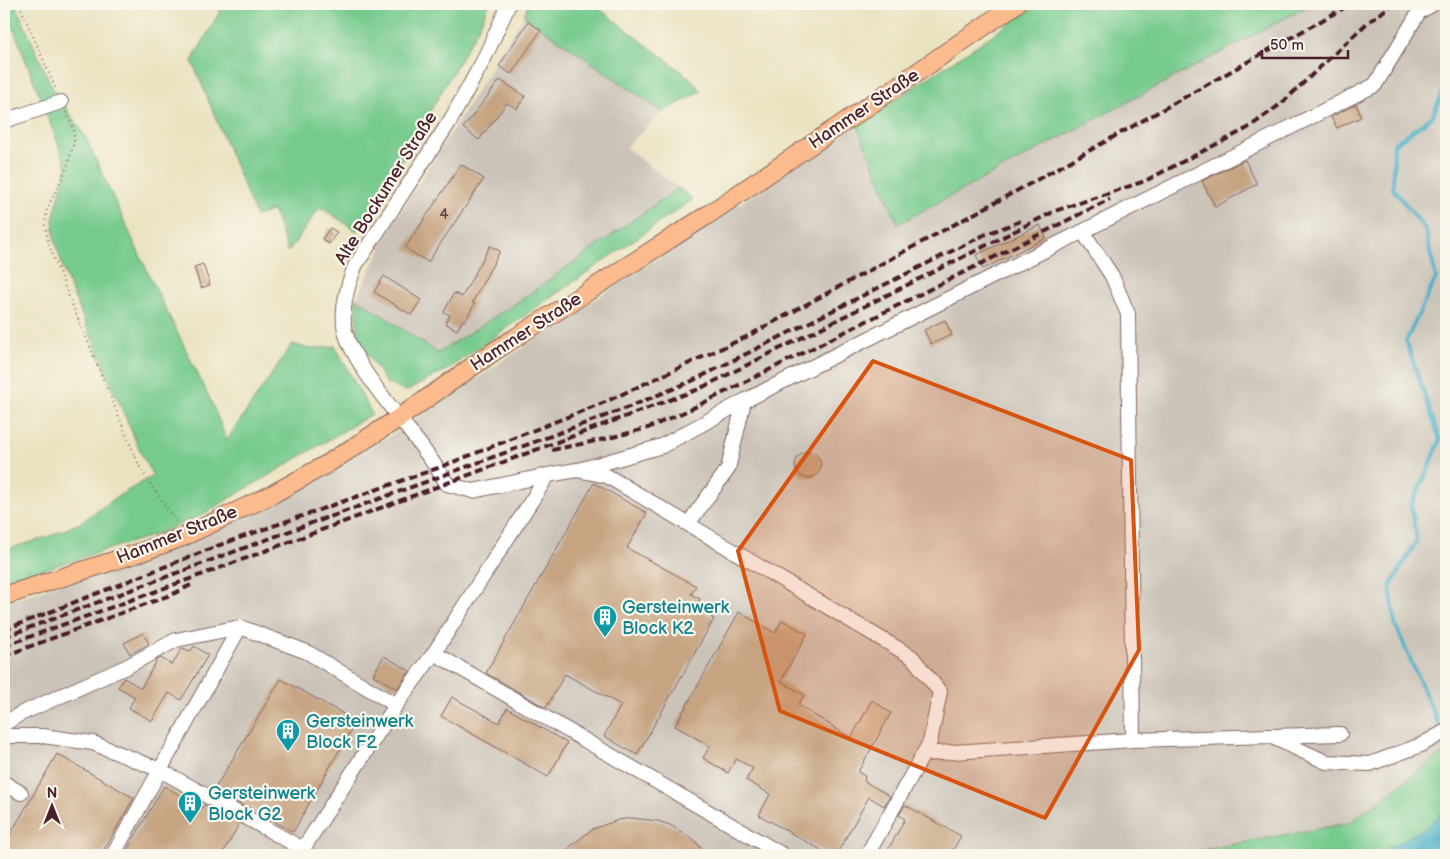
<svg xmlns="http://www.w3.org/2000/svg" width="1450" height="859" font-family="'Balsamiq Sans',sans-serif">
	<rect width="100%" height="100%" fill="#fbf7ec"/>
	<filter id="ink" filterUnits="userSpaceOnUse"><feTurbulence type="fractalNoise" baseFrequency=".02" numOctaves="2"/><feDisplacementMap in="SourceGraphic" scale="10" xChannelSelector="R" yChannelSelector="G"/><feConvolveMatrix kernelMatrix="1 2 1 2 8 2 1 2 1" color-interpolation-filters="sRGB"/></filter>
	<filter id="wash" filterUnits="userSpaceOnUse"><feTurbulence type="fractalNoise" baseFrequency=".0096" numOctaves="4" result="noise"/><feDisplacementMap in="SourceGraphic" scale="20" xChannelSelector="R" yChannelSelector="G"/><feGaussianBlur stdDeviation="1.12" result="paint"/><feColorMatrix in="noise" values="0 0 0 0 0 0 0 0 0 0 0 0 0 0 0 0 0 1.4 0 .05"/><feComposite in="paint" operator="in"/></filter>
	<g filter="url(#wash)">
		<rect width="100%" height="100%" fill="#eae3c1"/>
		<!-- industrial -->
		<path fill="#cbc3b8" d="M1312,4H1446V751L1349,823L1176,855H4V603L215,530L389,437L857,125L899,224Z
			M524,16L663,112L625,147L678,188L522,299L438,353L356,299L392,226Z"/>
		<!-- green -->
		<path fill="#76ca8d" stroke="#60745c" d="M4,4H15L52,87L85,136L150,277L210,399L227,440L292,344L310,349L335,346L372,414L200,516L157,534L4,582V550L45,538L80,523L120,495L153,476L140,451L67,280L55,241L53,219L67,167Z
			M224,4H489L480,25L401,162L357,231L320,207L288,252L273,210L256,216L192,61Z
			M528,4H593L690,78L701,91L663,112L524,16Z
			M1039,4H1312L898,224L857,125Z
			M678,188L693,199L448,369L407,391L386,383L358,338L356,298L438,353L522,299Z
			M1446,751V855H1176L1349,823Z"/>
		<!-- water -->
		<path fill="#45adc5" stroke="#486678" d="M1446,808V855H1371L1381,852L1426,828Z"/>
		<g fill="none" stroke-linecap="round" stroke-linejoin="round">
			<!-- stream -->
			<path stroke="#45adc5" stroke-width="4" d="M1439,726L1395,624L1390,587L1417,540L1411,505L1429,468L1440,440L1406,341L1436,278L1425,229L1393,189L1394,144L1432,117L1446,85"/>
		</g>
		<g id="blocks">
			<!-- building -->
			<path fill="#c6a482" d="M528,22L541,30L511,74L499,66Z
				M500,80L525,96L517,109L507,103L479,140L463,128Z
				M1356,104L1361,117L1337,128L1331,117Z
				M1245,160L1257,184L1215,207L1202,181Z
				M461,164L484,179L428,262L405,248Z
				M1040,225L1046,238L983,269L976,255Z
				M330,228L337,232L329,244L322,239Z
				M490,246L500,251L472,303H475L465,321L463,320L457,330L445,323L450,315L444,312L454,293L462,297Z
				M203,264L210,285L201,288L194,267Z
				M384,276L421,300L411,315L374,292Z
				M945,320L952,335L931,344L924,330Z
				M795 465a13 13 0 1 1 26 0a13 13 0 1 1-26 0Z
				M594,483L647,513L627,548L696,586L691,594L700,599L695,608L714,619L637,755L604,736L621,705L565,674L546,708L486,673Z
				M739,612L775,633L782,620L807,634L781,681L804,695L798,705L851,738L872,700L891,713L858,772L865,776L864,781L890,796L884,806L869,797L836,855H830L759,815L770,794L746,780L753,768L736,759L728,773L703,758L710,746L675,726Z
				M143,633L149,644L130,654L124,643Z
				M194,646L208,655L181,700L169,693L152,721L129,708L135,697L118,687L124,678L141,688L157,660L161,658L172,665L182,648L191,651Z
				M384,656L410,671L397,689L373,675Z
				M281,679L356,721L293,832L249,807L248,809L214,790Z
				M452,697L499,723L507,708L567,743L548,777L441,716Z
				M57,754L134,798L101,855H4V845Z
				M164,786L202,808L204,805L239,824L222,855H124Z
				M905,805L961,836L950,855H885L905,819L899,815Z
				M631,818L658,821L670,825L693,839L707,855H563L572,845L593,829L618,820Z"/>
		</g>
	</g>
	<g filter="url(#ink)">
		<use href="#blocks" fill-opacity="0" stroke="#826460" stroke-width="1"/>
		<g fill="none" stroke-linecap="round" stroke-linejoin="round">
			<defs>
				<path id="minor" d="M509,4L483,61L450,121L355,266C348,285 342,304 344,325C346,342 356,356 364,370C389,409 423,443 447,484L473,491L548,475
					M4,121L61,102
					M1083,232L1112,276L1128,314L1133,740
					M579,470L662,446L744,401L1375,85L1419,12L1433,4
					M688,524L728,469L744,401
					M434,653L783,855
					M4,724L20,714L126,667L176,640L240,627L307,652L396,705L434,653L548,475L577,470L607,476L912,657L940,692L930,742L867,855
					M4,736H43L93,743L160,770L240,627
					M1272,737L1326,762L1370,764L1421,745L1446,731
					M924,754L1133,740L1340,734
					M4,783L21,793
					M113,855L160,770L303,849
					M299,855L396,705"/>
				<path id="major" d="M4,596L141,552L185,536L271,495L327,464L399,418L493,352L706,216L889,92L1016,4"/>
			</defs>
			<!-- minor casing -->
			<use href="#minor" stroke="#826460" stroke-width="16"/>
			<!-- major casing -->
			<use href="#major" stroke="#826460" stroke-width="20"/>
			<!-- path -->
			<path stroke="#826460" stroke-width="2" stroke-dasharray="1 4" stroke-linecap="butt" d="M19,4L56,89
				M66,112L74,130V143L67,167L47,209L45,225L49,245L64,285L141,470L177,523"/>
			<!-- minor -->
			<use href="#minor" stroke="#fff" stroke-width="14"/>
			<!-- major -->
			<use href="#major" stroke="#fbbb8c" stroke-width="18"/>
			<!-- rail -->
			<path stroke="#4a1f2b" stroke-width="4" stroke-dasharray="8 4" stroke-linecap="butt" d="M552,450L605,439L648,428L691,409L1110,199
				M319,521L624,409L692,381L984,235L1021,221
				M4,630L225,543L438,468L605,402L746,337L1033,182L1351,4
				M4,637L325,518
				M4,646L209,572L699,389L1055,211L1145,181L1248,128L1282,103L1366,24L1393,4
				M4,656L173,594L191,585"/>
		</g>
	</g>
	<!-- marked area -->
	<path fill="#d8530f" fill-opacity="0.2" stroke="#d8530f" stroke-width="4" stroke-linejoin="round" d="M873,361L1131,460L1139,650L1045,818L780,711L738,551Z"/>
	<!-- icons -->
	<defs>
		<symbol id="building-pin" viewBox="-11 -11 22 30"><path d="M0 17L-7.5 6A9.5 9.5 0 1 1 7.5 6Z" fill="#0f9aa8" stroke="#fbf7ec"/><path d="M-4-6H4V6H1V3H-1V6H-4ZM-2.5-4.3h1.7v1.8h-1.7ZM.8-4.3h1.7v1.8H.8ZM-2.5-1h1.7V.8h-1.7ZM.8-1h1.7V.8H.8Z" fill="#fff"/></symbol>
	</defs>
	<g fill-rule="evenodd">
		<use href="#building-pin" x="591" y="603" width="28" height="38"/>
		<use href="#building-pin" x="274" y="717" width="28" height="38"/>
		<use href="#building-pin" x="176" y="789" width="28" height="38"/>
	</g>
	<g text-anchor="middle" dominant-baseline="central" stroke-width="4.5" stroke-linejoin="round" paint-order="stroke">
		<!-- number labels -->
		<g font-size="15" fill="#694041">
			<text x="444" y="214">4</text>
		</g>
		<!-- street labels -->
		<g font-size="18" fill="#4a1f2b" stroke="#fbf7ec">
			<text transform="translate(864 109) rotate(-34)">Hammer Straße</text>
			<text transform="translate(386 188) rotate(-58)">Alte Bockumer Straße</text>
			<text transform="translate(526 332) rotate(-33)">Hammer Straße</text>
			<text transform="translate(177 535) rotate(-22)">Hammer Straße</text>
		</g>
		<!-- culture labels -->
		<g font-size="18" fill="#0d838f" stroke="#fbf7ec" text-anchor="start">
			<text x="622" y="607">Gersteinwerk<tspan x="622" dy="21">Block K2</tspan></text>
			<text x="306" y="721">Gersteinwerk<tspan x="306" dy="21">Block F2</tspan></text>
			<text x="208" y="793">Gersteinwerk<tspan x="208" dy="21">Block G2</tspan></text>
		</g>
	</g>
	<!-- margin -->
	<rect width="1450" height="859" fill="none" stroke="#fbf7ec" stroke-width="20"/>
	<!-- north arrow -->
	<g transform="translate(52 806)" stroke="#fbf7ec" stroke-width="4" paint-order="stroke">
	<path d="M0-4L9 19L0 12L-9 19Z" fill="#4a1f2b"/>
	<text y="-8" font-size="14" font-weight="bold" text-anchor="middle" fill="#4a1f2b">N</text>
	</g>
	<!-- scale -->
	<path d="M1262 50v8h86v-8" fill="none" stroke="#4a1f2b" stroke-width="2.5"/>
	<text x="1270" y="50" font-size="15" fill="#4a1f2b" stroke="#fbf7ec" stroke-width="4" paint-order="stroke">50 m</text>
</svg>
